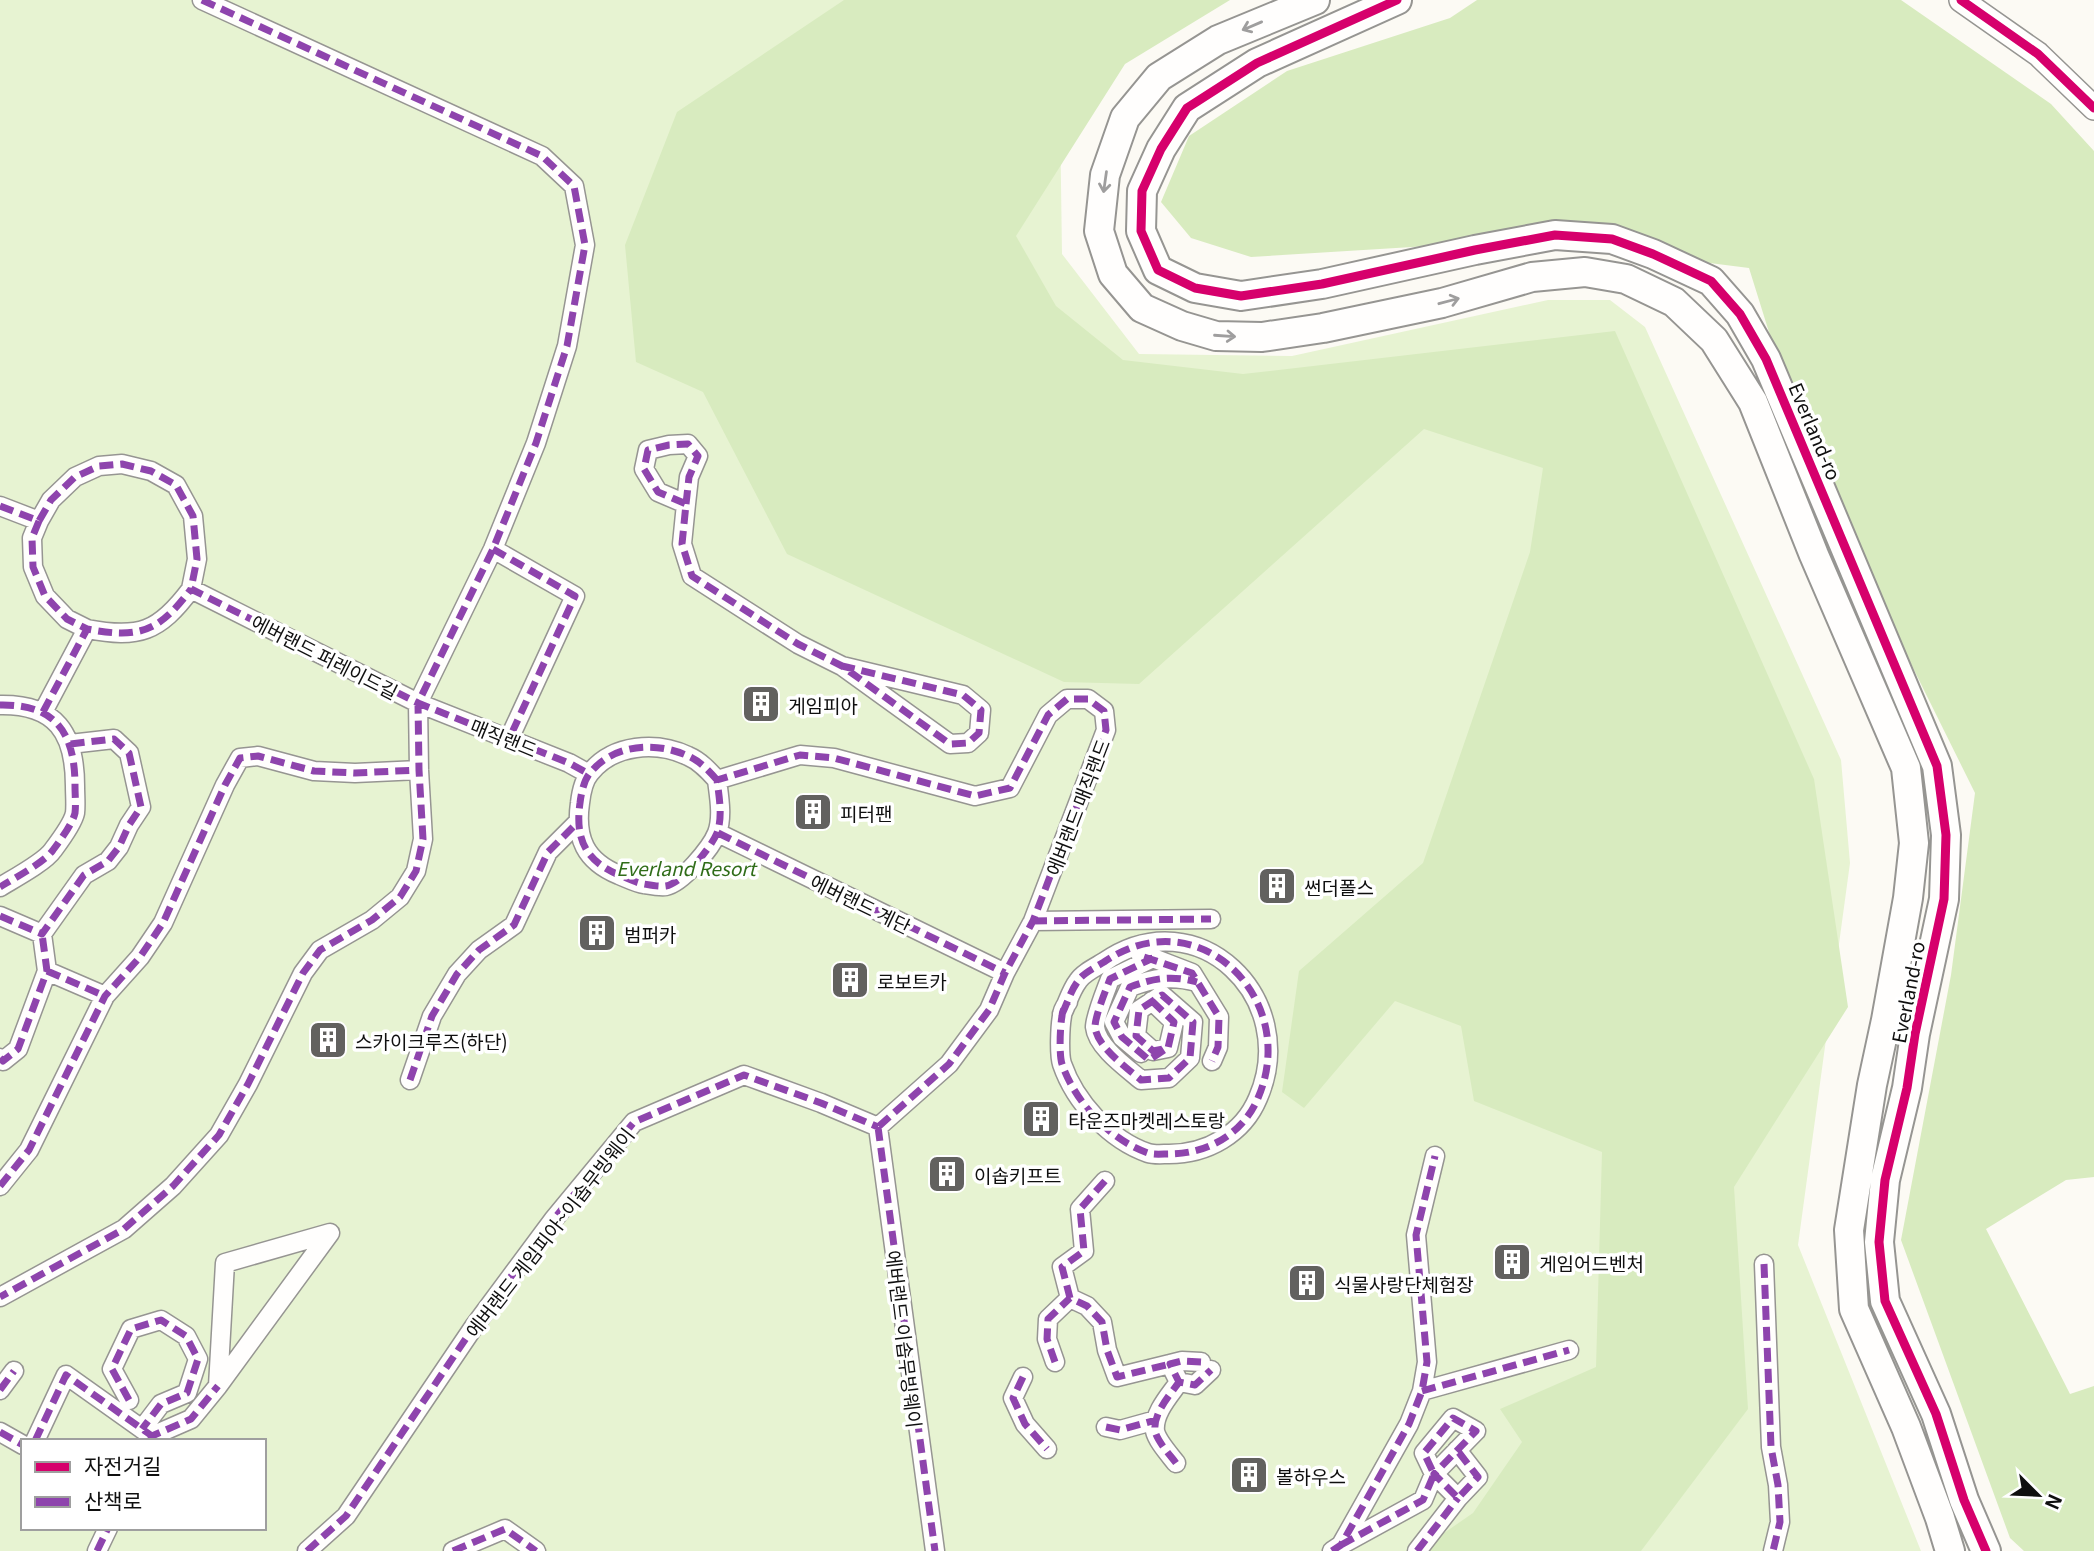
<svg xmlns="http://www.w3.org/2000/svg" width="2094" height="1551" font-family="Georgia,'Noto Sans KR',serif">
	<rect width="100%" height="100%" fill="#fcfaf4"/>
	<!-- green -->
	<path fill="#e7f3d2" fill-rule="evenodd" d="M0,0H1097L1060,113L1062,254L1139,354L1292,356L1548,300H1610L1645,327L1841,760L1850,863L1798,1245L1921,1551H0ZM23,1441H264V1528H23Z"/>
	<!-- forest -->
	<path fill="#d8ebbf" d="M844,0H1230L1125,64L1016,236L1056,306L1123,360L1243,374L1615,331L1814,779L1848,1007L1734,1187L1748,1409L1641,1551H1418L1473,1513L1522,1442L1500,1409L1596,1367L1602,1152L1474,1101L1461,1026L1395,1001L1304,1108L1282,1092L1299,971L1423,863L1530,552L1543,468L1424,429L1139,684L1064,682L787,554L703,392L636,362L625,245L677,112Z
		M1477,0H1901L2051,104L2094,151V1177L2066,1180L1986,1229L2070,1394L2094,1386V1551H2024L2010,1538L1901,1240L1951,975L1975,793L1807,454L1749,268L1528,240L1251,257L1191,238L1161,202L1189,136L1287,71L1450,18Z"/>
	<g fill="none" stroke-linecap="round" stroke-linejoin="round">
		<defs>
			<path id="pedestrian" d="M202,0L542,156L574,186L585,245L567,346L536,443L493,549L418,703L569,763L589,774
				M686,504L689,477L698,456L688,444L669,445L648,450L644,469L658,492L686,504L682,544L692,576L798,644L842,666L950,744L968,743L979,733L981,710L963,695L842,666
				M0,506L39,521L51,500L75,477L99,466L122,464L151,471L176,485L193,516L197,559L191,589L418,703L419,770L423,839L416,871L400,897L372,920L320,950L303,973L248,1084L219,1135L173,1186L124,1229L0,1297
				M39,521L32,538L33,567L45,596L67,619L87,629
				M493,549L575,596L509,739
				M0,705C56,704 75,733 75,786C75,795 76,805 75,813C73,823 59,842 53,850C45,862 13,879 0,887
				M43,712L87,629C139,639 159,632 191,589
				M717,780C709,771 700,761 688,756C656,741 613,744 590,773C584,780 581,794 580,803C575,838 585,861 619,875C627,878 636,883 644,884C650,885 660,887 666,886C682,883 711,848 717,833C723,817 719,796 717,780L800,755L834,758L975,796L1010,788L1048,715L1067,699H1088L1104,711L1106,730L1033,921L1005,973L989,1010L949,1064L878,1127
				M718,833L1005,973
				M0,916L42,934L84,875L108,861L119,847L129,825L141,807L129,753L114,739L70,744
				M1033,921L1211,919
				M1141,957L1153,958L1192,973L1219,1017L1218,1047L1212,1061
				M47,971L105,996
				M1152,1001L1174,1022L1168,1048L1153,1051L1136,1036L1139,1010L1162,995L1193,1022L1190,1058L1169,1078L1141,1080C1127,1068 1097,1047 1095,1027C1095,1016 1106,990 1110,979L1153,958
				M1062,1014C1067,1004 1071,990 1078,981C1083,973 1096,967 1104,962C1198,897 1301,999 1258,1098C1243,1134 1207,1154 1169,1154C1163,1154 1154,1155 1148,1153C1110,1140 1075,1102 1062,1064C1059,1055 1060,1027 1062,1016C1062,1011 1065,1006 1068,1002
				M1141,1053L1122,1037L1114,1022L1130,987C1154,978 1172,975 1197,982
				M0,1058L3,1061L18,1049L47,971L42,934
				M410,1080L432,1016L457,974L479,950L514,925L548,852L577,823
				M878,1127L935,1551
				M1105,1181L1080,1209L1084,1251L1062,1267L1070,1298L1087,1306L1102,1322L1107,1350L1117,1377L1170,1364
				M0,1186L29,1150L105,996L140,957L163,923L225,785L240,758L258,756L314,771L355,773L419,770
				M1764,1264L1771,1447L1778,1485L1780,1522L1773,1551
				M1055,1362L1047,1339L1048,1319L1070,1298
				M1201,1362L1182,1361L1170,1364L1179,1382L1195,1385L1211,1370
				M1023,1377L1013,1398L1025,1424L1047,1449
				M0,1390L14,1371
				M1422,1391L1569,1350
				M129,1400L112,1369L131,1329L161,1320L186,1336L198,1359L187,1393L161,1404L142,1429
				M1106,1427L1120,1430L1156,1420
				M0,1432L23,1445
				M35,1441L66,1375L149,1434
				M150,1441L152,1436L191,1419L218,1386L330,1233L225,1263L218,1386
				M1176,1463C1170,1455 1157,1441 1155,1431C1153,1413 1170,1395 1179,1382
				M1341,1545L1423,1500L1434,1474L1424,1453L1453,1418L1476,1431L1434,1474L1458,1498L1478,1477L1457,1450
				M97,1551L108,1528
				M307,1551L346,1516L475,1325L553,1220L634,1122L744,1075L821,1103L878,1127
				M453,1551L505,1529L536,1551
				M1332,1551L1341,1545L1409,1424L1422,1391L1427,1362L1416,1235L1435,1156
				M1417,1551L1458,1498"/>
			<path id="minor" d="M1961,0L2038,54L2094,108"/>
			<path id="tertiary" d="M1315,0L1218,40L1159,77L1125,118L1105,175L1099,231L1113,274L1142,308L1182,326L1216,336L1262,337L1323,328L1442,303L1532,277L1585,272L1626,279L1674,302L1714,340L1753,402L1814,555L1906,768L1914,843L1908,898L1886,1020L1872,1085L1849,1230L1854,1309L1906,1427L1940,1518L1950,1551
				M1397,0L1257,63L1187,108L1161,149L1142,191L1141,231L1158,270L1195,288L1241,296L1322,284L1475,250L1555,235L1612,239L1653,254L1711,281L1740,314L1766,359L1937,766L1946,835L1944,899L1915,1034L1907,1088L1885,1180L1879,1242L1885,1301L1936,1414L1964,1500L1986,1551"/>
		</defs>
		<!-- pedestrian casing -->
		<use href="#pedestrian" stroke="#969592" stroke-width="21"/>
		<!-- minor casing -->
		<use href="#minor" stroke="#969592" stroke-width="26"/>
		<!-- tertiary casing -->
		<use href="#tertiary" stroke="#969592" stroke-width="32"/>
		<!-- pedestrian -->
		<use href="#pedestrian" stroke="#fffefd" stroke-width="18"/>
		<!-- minor -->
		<use href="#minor" stroke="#fffefd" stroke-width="23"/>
		<!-- tertiary -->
		<use href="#tertiary" stroke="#fffefd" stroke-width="28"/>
		<!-- quiet -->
		<path stroke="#8e44ad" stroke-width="7" stroke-dasharray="14 7" stroke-linecap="butt" d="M202,0L542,156L574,186L585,245L567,346L536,443L493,549L418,703L569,763L589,774
			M686,504L689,477L698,456L688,444L669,445L648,450L644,469L658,492L686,504L682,544L692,576L798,644L842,666L950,744L968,743L979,733L981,710L963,695L842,666
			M0,506L39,521L51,500L75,477L99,466L122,464L151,471L176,485L193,516L197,559L191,589L418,703L419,770L423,839L416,871L400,897L372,920L320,950L303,973L248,1084L219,1135L173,1186L124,1229L0,1297
			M39,521L32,538L33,567L45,596L67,619L87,629
			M493,549L575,596L509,739
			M0,705C56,704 75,733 75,786C75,795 76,805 75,813C73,823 59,842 53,850C45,862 13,879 0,887
			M43,712L87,629C139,639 159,632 191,589
			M717,780C709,771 700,761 688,756C656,741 613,744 590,773C584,780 581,794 580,803C575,838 585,861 619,875C627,878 636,883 644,884C650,885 660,887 666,886C682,883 711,848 717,833C723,817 719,796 717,780L800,755L834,758L975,796L1010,788L1048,715L1067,699H1088L1104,711L1106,730L1033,921L1005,973L989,1010L949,1064L878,1127
			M718,833L1005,973
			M0,916L42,934L84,875L108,861L119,847L129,825L141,807L129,753L114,739L70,744
			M1033,921L1211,919
			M1144,957L1192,973L1219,1017L1218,1047L1212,1061
			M47,971L105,996
			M1152,1001L1174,1022L1168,1048L1153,1051L1136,1036L1139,1010L1162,995L1193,1022L1190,1058L1169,1078L1141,1080C1127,1068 1097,1047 1095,1027C1095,1016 1106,990 1110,979L1153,958
			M1062,1014C1067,1004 1071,990 1078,981C1083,973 1096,967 1104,962C1198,897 1301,999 1258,1098C1243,1134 1207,1154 1169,1154C1163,1154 1154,1155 1148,1153C1110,1140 1075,1102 1062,1064C1059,1055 1060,1027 1062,1016C1062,1011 1065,1006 1068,1002
			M1164,1050L1149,1060L1122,1037L1114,1022L1130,987C1154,978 1172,975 1197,982
			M0,1058L3,1061L18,1049L47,971L42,934
			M410,1080L432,1016L457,974L479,950L514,925L548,852L577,823
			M878,1127L935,1551
			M1105,1181L1080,1209L1084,1251L1062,1267L1070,1298L1087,1306L1102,1322L1107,1350L1117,1377L1170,1364
			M0,1186L29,1150L105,996L140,957L163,923L225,785L240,758L258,756L314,771L355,773L419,770
			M1764,1264L1771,1447L1778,1485L1780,1522L1773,1551
			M1055,1362L1047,1339L1048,1319L1070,1298
			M1201,1362L1182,1361L1170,1364L1179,1382L1195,1385L1211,1370
			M1023,1377L1013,1398L1025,1424L1047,1449
			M0,1390L14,1371
			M1422,1391L1569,1350
			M129,1400L112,1369L131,1329L161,1320L186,1336L198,1359L187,1393L161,1404L142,1429
			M1106,1427L1120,1430L1156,1420
			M0,1432L23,1445
			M35,1441L66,1375L152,1436
			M150,1441L152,1436L191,1419L218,1386
			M1176,1463C1170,1455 1157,1441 1155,1431C1153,1413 1170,1395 1179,1382
			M1341,1545L1423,1500L1434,1474L1424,1453L1453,1418L1476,1431L1434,1474L1458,1498L1478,1477L1457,1450
			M97,1551L108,1528
			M307,1551L346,1516L475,1325L553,1220L634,1122L744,1075L821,1103L878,1127
			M453,1551L505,1529L536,1551
			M1332,1551L1341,1545L1409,1424L1422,1391L1427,1362L1416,1235L1435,1156
			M1417,1551L1458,1498"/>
		<defs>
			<path id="cycleway" d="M1397,0L1257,63L1187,108L1161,149L1142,191L1141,231L1158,270L1195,288L1241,296L1322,284L1475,250L1555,235L1612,239L1653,254L1711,281L1740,314L1766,359L1937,766L1946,835L1944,899L1915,1034L1907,1088L1885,1180L1879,1242L1885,1301L1936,1414L1964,1500L1986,1551
				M1961,0L2038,54L2094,108"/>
		</defs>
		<!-- cycleway casing -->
		<use href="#cycleway" stroke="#fff" stroke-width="13"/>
		<!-- cycleway -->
		<use href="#cycleway" stroke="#d6006c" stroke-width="9"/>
	</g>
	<!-- one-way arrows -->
	<defs><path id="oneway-shaft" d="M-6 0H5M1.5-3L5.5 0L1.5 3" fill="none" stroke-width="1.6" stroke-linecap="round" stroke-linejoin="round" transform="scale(1.75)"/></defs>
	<g stroke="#9f9e9e">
		<use href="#oneway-shaft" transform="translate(1252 26) rotate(157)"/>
		<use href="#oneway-shaft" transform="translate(1105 182) rotate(98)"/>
		<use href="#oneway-shaft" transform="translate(1449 301) rotate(-15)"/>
		<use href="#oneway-shaft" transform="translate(1225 336) rotate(4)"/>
	</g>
	<!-- icons -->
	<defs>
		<symbol id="building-square" viewBox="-11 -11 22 22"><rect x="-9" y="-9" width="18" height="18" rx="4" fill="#62615f" stroke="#fff"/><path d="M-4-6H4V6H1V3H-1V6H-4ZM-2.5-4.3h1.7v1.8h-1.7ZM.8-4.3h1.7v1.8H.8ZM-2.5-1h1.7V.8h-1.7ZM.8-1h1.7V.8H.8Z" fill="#fff"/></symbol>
	</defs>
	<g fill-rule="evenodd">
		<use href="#building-square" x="739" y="682" width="44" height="44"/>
		<use href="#building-square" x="791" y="790" width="44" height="44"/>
		<use href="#building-square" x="1255" y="864" width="44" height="44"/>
		<use href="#building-square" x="575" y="911" width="44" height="44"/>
		<use href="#building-square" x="828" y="958" width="44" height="44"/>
		<use href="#building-square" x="306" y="1018" width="44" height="44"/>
		<use href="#building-square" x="1019" y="1097" width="44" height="44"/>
		<use href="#building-square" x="925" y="1152" width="44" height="44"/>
		<use href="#building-square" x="1490" y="1240" width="44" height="44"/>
		<use href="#building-square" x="1285" y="1261" width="44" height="44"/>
		<use href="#building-square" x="1227" y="1453" width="44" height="44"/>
	</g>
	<g text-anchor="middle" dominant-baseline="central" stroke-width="7" stroke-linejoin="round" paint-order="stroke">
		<!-- street labels -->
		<g font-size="19" fill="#0f0f0f" stroke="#fff">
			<text transform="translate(1816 431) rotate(67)">Everland-ro</text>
			<text transform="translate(325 656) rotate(27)">에버랜드 퍼레이드길</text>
			<text transform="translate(504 737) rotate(22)">매직랜드</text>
			<text transform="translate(1077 807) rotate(-69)">에버랜드 매직랜드</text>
			<text transform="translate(861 903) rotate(26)">에버랜드 계단</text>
			<text transform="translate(1907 992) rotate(-79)">Everland-ro</text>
			<text transform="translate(549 1232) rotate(-52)">에버랜드 게임피아~이솝무빙웨이</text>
			<text transform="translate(905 1339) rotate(83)">에버랜드 이솝무빙웨이</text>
		</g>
		<!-- poi labels -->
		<g font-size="19" fill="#0f0f0f" stroke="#fff" text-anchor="start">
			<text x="788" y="704">게임피아</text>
			<text x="840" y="812">피터팬</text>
			<text x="1304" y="886">썬더폴스</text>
			<text x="624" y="933">범퍼카</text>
			<text x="877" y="980">로보트카</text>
			<text x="355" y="1040">스카이크루즈(하단)</text>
			<text x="1068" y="1119">타운즈마켓레스토랑</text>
			<text x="974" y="1174">이솝키프트</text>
			<text x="1539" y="1262">게임어드벤처</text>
			<text x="1334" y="1283">식물사랑단체험장</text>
			<text x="1276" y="1475">볼하우스</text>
		</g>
		<!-- park labels -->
		<g font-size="19" font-style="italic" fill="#306d19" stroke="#fff">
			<text x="686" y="867">Everland Resort</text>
		</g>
	</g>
	<!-- legend -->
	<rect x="21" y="1439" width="245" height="91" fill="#ffffff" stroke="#9f9f9f" stroke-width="2"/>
	<rect x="35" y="1462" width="35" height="10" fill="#d6006c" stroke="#9f9f9f" stroke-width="2"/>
	<text x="84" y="1474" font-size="21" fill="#0f0f0f">자전거길</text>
	<rect x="35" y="1497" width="35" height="10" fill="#8e44ad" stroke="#9f9f9f" stroke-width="2"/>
	<text x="84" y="1509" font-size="21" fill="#0f0f0f">산책로</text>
	<!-- north arrow -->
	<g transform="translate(2038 1495) rotate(114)" stroke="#ffffff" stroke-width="5" paint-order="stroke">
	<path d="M0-5L12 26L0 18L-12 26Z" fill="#0f0f0f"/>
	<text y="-10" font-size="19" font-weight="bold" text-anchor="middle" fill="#0f0f0f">N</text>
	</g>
</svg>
